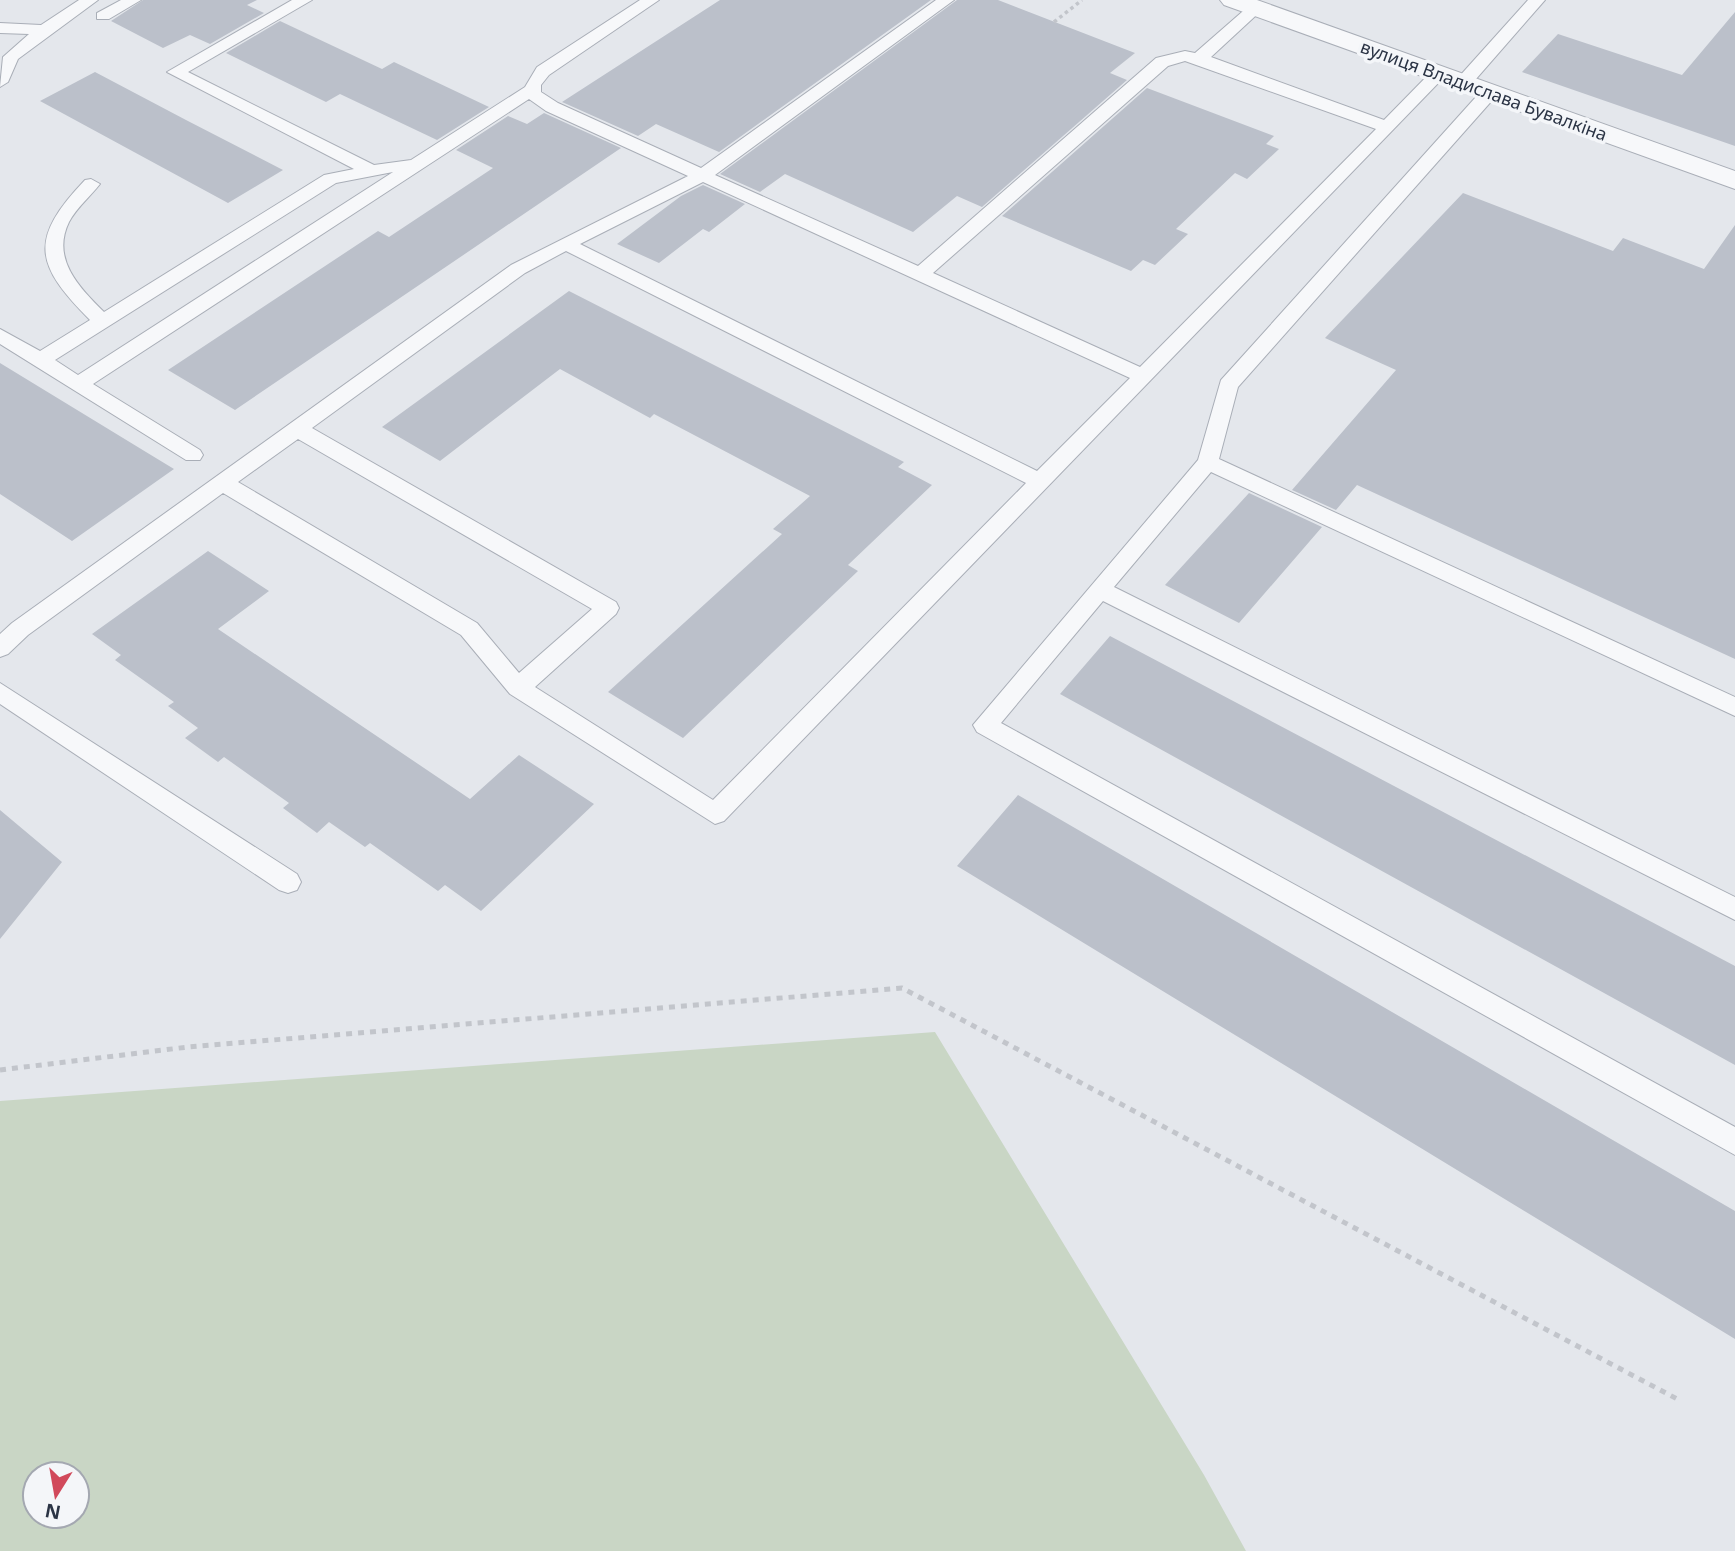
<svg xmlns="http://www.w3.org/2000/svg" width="1735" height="1551" font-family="'Noto Sans',sans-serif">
	<rect width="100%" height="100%" fill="#e4e7ec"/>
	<!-- green -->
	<path fill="#c9d6c5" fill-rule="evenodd" d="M935,1032L1204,1475L1246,1551H0V1101ZM35,1474H77V1516H35Z"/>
	<!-- building -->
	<path fill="#bbc0ca" d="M143,0H257L247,5L264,13L210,44L190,35L163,48L111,21Z
		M720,0H931L719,152L656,124L638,136L562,102Z
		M957,0H998L1135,53L1110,73L1127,80L982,207L957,196L913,232L785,174L760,192L720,174Z
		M1735,12V146L1522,72L1558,34L1682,75Z
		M280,21L382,69L394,62L489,107L437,140L340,94L326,102L226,53Z
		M95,72L186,120L283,170L228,203L40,101Z
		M1147,88L1274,136L1266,144L1279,149L1247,179L1235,173L1176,229L1188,234L1155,265L1143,260L1131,271L1002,216Z
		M544,113L621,148L235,410L168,370L378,231L389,237L493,168L456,150L508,116L527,124Z
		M703,185L745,204L709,232L703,229L659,263L617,244L681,196Z
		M1463,193L1613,251L1623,238L1704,269L1735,225V659L1357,485L1336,510L1292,490L1396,370L1325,338Z
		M569,291L904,462L898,467L932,485L848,565L858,571L683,738L608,692L782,534L773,529L810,496L654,414L650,418L560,369L440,461L382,427Z
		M0,363L146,452L174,469L72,541L0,494Z
		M1249,493L1322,527L1239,623L1165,585Z
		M208,551L269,591L218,629L470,799L519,755L594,804L481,911L445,885L438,891L370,843L365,847L329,822L317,833L283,808L289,803L224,757L218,762L185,738L198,728L168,706L174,702L115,660L121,655L92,634Z
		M1110,636L1735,966V1065L1060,694Z
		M1018,795L1735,1211V1339L957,866Z
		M0,810L62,862L0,939Z"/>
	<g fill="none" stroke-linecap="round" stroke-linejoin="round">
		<defs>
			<path id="service" d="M79,0H98L18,59L8,82L0,87L3,57L29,34L0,33V23L41,25Z
				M121,0H141L109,19H97V13Z
				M292,0H312L188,72L374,165L411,160L525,87L537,67L640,0H659L549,75L541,85V92L558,103L701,168L936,0H954L715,175L918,266L1156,58L1185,51L1195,53L1250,5H1262L1264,8L1211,57L1384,120L1433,70L1439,69L1447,74L724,821L715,824L510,694L461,635L223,493L28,635L8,654L0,657V634L12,623L511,265L688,176L546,111L529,99L93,384L200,450L203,455L200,460H186L0,344V329L40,351L90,320C34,264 29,239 85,180L91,179L100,184C90,197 77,207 69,222C51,259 79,287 104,312L324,175L354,169L167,72ZM1185,61L1376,129L1140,367L933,273L1168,66ZM393,172L78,375L55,360L336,183ZM703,182L1130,378L1037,471L580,244ZM566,251L1026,483L713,800L535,687L616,614L619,608L616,602L312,428L525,273ZM298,439L592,609L519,673L477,623L238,482Z
				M1528,0H1545L1469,87H1457L1455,83L1457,79Z
				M1490,87L1496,88L1498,92L1496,96L1238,387L1219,459L1735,697V716L1211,472L1114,587L1735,897V920L1103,601L1001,723L1735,1127V1155L977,732L973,725L1198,460L1221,380L1484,88Z
				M0,683L297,874L301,882L297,890L288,893L279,890L0,704Z"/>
			<path id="tertiary" d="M1220,0H1257L1735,171V189L1224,5Z"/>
		</defs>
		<!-- service casing -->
		<use href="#service" stroke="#a9aeb7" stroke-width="2"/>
		<!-- tertiary casing -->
		<use href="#tertiary" stroke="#a9aeb7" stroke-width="2"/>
		<!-- path-far1 -->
		<path stroke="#c2c5cb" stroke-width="3.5" stroke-dasharray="3.5 3.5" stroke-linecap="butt" d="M1054,22L1082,0"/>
		<!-- path -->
		<path stroke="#c2c5cb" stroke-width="5" stroke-dasharray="6 6" stroke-linecap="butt" d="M0,1070L188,1047L902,988L1681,1401"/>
		<!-- service -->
		<use href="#service" fill="#f7f8fa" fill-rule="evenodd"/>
		<!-- tertiary -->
		<use href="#tertiary" fill="#f7f8fa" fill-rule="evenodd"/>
	</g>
	<g text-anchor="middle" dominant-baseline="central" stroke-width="7" stroke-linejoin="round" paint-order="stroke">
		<!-- far-street labels -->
		<g font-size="18" fill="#2b3445" stroke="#f4f6f9">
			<text transform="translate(1484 90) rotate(20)">вулиця Владислава Бувалкіна</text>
		</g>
	</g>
	<!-- north arrow -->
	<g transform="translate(56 1495) rotate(191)"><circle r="33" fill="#f4f6f9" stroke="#a4a8b1" stroke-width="2"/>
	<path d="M0-5L12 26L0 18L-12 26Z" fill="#d1495b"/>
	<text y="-10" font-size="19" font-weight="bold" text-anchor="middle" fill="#2b3445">N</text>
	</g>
</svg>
